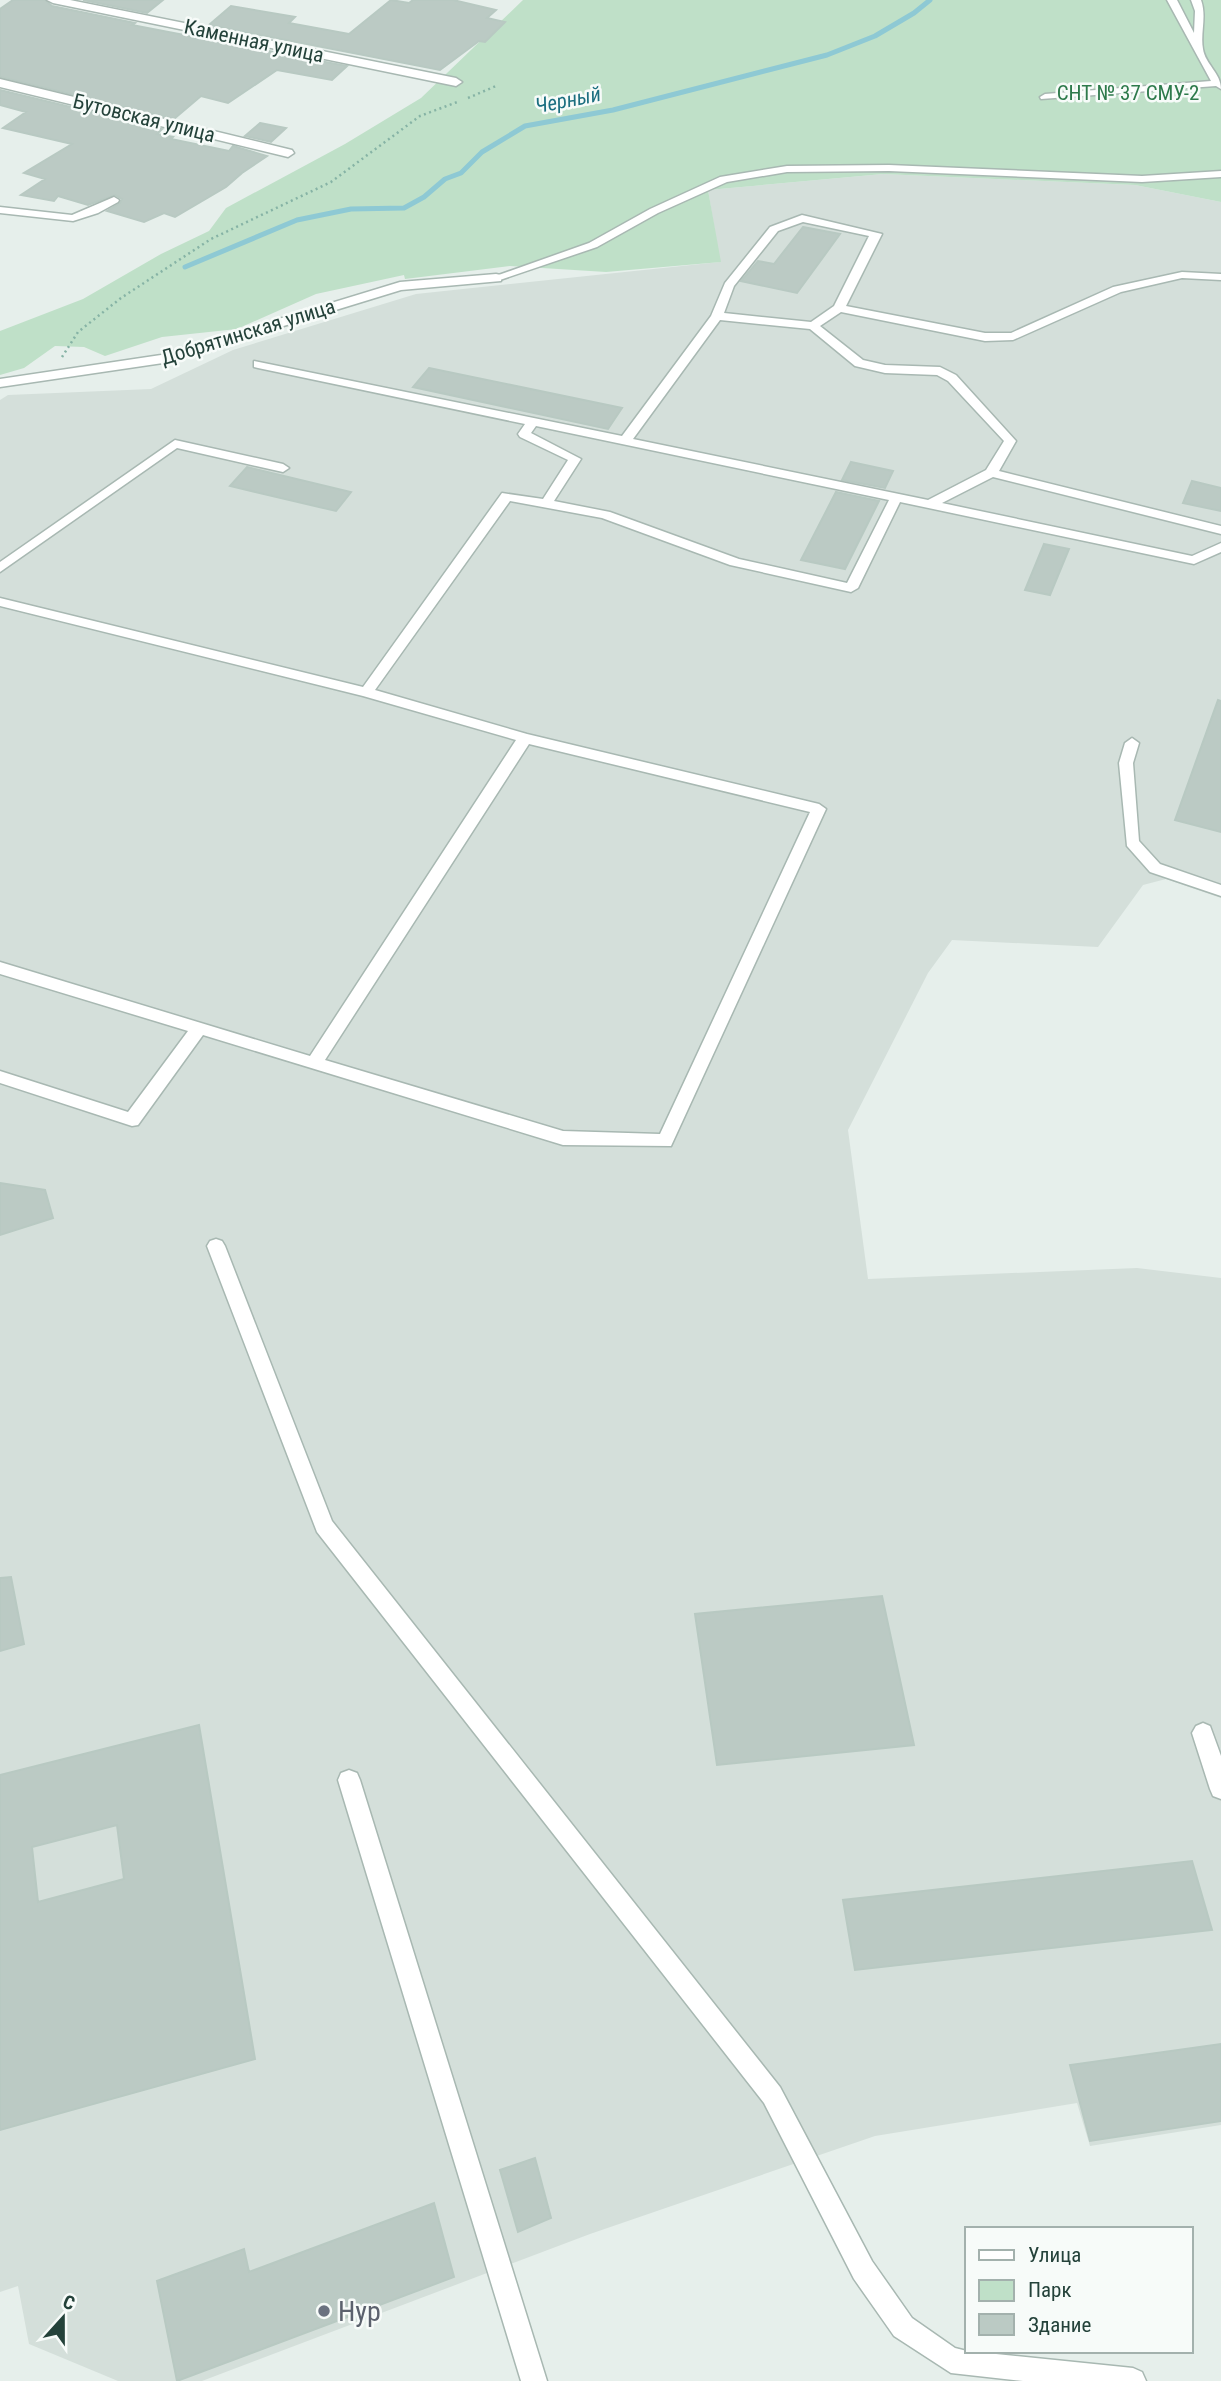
<svg xmlns="http://www.w3.org/2000/svg" width="1221" height="2381" font-family="'Roboto Condensed',sans-serif">
	<rect width="100%" height="100%" fill="#e6efeb"/>
	<!-- built -->
	<path fill="#d4dfda" d="M883,174L1135,185L1221,202V898L1166,879L1143,885L1098,947L952,940L928,973L848,1130L868,1279L1137,1268L1221,1278V2125L1090,2146L1077,2103L875,2136L590,2234L202,2381H118L29,2344L18,2286L0,2292V400L8,395L151,389L233,350L416,294L720,262L708,190Z"/>
	<!-- green -->
	<path fill="#bfe0c8" d="M523,0H1221V202L1135,185L883,174L708,190L721,262L606,272L510,266L405,279L404,275L316,294L237,329L162,337L105,356L84,347L55,346L24,368L0,375V331L83,299L161,254L209,231L226,208L345,144L421,98Z"/>
	<g fill="none" stroke-linecap="round" stroke-linejoin="round">
		<!-- stream -->
		<path stroke="#8ec9d4" stroke-width="5" d="M185,267L297,220L351,209L404,208L424,197L445,179L461,173L482,152L525,126L613,110L827,55L875,36L914,13L930,0"/>
	</g>
	<!-- building -->
	<path fill="#bbcac4" stroke="#b8c9c2" stroke-width="2" fill-rule="evenodd" d="M13,0H45L52,6L135,23L132,25L347,66L332,80L277,70L228,103L201,96L174,119L0,77V9Z
		M83,0H163L147,13Z
		M391,0L409,3L413,0H453L496,10L487,18L505,22L485,42L479,41L440,70L209,25L231,6L295,17L289,23L349,34Z
		M0,90L162,129L157,134L173,137L171,139L229,151L233,146L267,156L242,173L226,187L175,217L164,213L144,222L107,211L120,203L122,199L115,195L88,205L58,196L54,201L21,195L45,179L24,173L72,144L3,128L26,112L0,105Z
		M260,123L286,128L271,142L245,136Z
		M803,227L840,234L797,293L741,281L758,261L774,264Z
		M429,368L622,408L608,429L413,387Z
		M851,462L893,471L885,488L842,480Z
		M247,467L351,492L336,511L230,486Z
		M1192,481L1221,488V511L1183,503Z
		M836,492L879,501L845,569L801,560Z
		M1044,544L1069,549L1050,595L1025,590Z
		M1218,700L1221,701V832L1175,820Z
		M0,1183L45,1190L53,1218L0,1235Z
		M11,1577L24,1644L0,1651V1578Z
		M882,1596L914,1745L717,1765L695,1614Z
		M199,1725L255,2059L0,2130V1775ZM117,1825L124,1879L38,1902L32,1847Z
		M1192,1861L1212,1930L855,1970L843,1900Z
		M1221,2044V2121L1090,2141L1070,2065Z
		M535,2158L551,2218L518,2232L500,2170Z
		M434,2203L454,2277L177,2381L157,2281L244,2249L249,2272Z"/>
	<g fill="none" stroke-linecap="round" stroke-linejoin="round">
		<defs>
			<path id="service" d="M1167,0H1177L1194,33L1195,11L1191,0H1201C1207,17 1200,33 1203,49C1205,64 1221,73 1221,89L1216,86L1041,99L1040,97L1045,94L1211,81Z
				M889,165L1142,176L1221,171V177L1142,182L889,171L787,172L727,182L658,213L597,247L500,280L490,278L589,243L650,209L720,177L787,166Z
				M114,197L119,200L118,202L98,213L73,221L0,213V207L72,215Z
				M802,215L882,234L846,306L985,333H1011L1113,287L1182,272L1221,274V280L1182,278L1121,292L1013,340L985,341L841,312L820,326L863,360L885,365L940,367L956,375L1016,441L999,471L1221,526V534L993,477L942,503L1192,556L1221,543V552L1194,564L900,502L858,588L851,592L730,565L602,518L510,501L375,690L527,734L819,804L826,809L671,1146L563,1145L203,1035L138,1125L132,1126L0,1083V1071L128,1112L188,1031L0,974V962L310,1056L516,740L363,696L0,606V598L363,687L502,493L543,499L568,460L520,437L518,434L525,424L258,368L254,367V361L622,436L711,316L725,283L770,227ZM803,222L869,236L834,306L811,322L724,313L734,286L778,231ZM720,320L810,329L855,366L885,373L937,375L948,381L1004,441L986,470L928,500L633,439ZM536,426L889,500L847,583L739,559L610,512L554,501L581,459L531,433ZM529,744L810,812L660,1134L563,1131L325,1060Z
				M175,440L283,464L289,468L283,472L177,448L0,572V562Z
				M1132,738L1139,743L1133,763L1139,841L1160,864L1221,885V896L1150,872L1127,846L1119,763L1125,743Z
				M216,1239L222,1241L225,1246L332,1521L780,2087L872,2261L912,2318L955,2348L967,2351L1133,2368L1142,2372L1146,2381H1023L951,2373L894,2336L854,2279L764,2103L317,1532L207,1246L210,1241Z
				M1203,1723L1210,1726L1221,1756V1799L1213,1796L1210,1789L1192,1733L1196,1726Z
				M349,1770L357,1773L360,1780L547,2381H521L338,1780L341,1773Z"/>
			<path id="minor" d="M47,0H70L456,78L462,82L456,86L53,3Z
				M0,79L292,150L294,153L288,157L0,87Z
				M496,274L501,275V281L401,290L163,363L0,387V379L161,355L400,282Z"/>
		</defs>
		<!-- service casing -->
		<use href="#service" stroke="#a8b8b2" stroke-width="3"/>
		<!-- minor casing -->
		<use href="#minor" stroke="#a8b8b2" stroke-width="3"/>
		<!-- path -->
		<path stroke="#86b3a5" stroke-width="2.5" stroke-dasharray="2 3.5" stroke-linecap="butt" d="M468,98L496,86
			M62,357L78,332L121,298L211,239L331,182L420,116L460,101"/>
		<!-- service -->
		<use href="#service" fill="#fff" fill-rule="evenodd"/>
		<!-- minor -->
		<use href="#minor" fill="#fff" fill-rule="evenodd"/>
	</g>
	<!-- markers -->
	<circle fill="#6b7280" stroke="#f7fbf9" stroke-width="2.5" cx="324" cy="2311" r="7"/>
	<g text-anchor="middle" dominant-baseline="central" stroke-width="5" stroke-linejoin="round" paint-order="stroke">
		<!-- far-street labels -->
		<g font-size="21" fill="#24423a" stroke="#f7fbf9">
			<text transform="translate(254 41) rotate(12)">Каменная улица</text>
			<text transform="translate(144 118) rotate(14)">Бутовская улица</text>
			<text transform="translate(248 332) rotate(-17)">Добрятинская улица</text>
		</g>
		<!-- far-park labels -->
		<g font-size="21" fill="#2d7a4b" stroke="#f7fbf9">
			<text x="1128" y="93">СНТ № 37 СМУ-2</text>
		</g>
		<!-- far-water labels -->
		<g font-size="21" font-style="italic" fill="#1c6f80" stroke="#f7fbf9">
			<text transform="translate(568 100) rotate(-11)">Черный</text>
		</g>
		<!-- near-worship labels -->
		<g font-size="28" fill="#5b616d" stroke="#f7fbf9" text-anchor="start">
			<text x="338" y="2311">Нур</text>
		</g>
	</g>
	<!-- legend -->
	<rect x="965" y="2227" width="228" height="126" fill="#f7fbf9" stroke="#a3b1ad" stroke-width="2"/>
	<rect x="979" y="2250" width="35" height="10" fill="#ffffff" stroke="#a3b1ad" stroke-width="2"/>
	<text x="1028" y="2262" font-size="21" fill="#24423a">Улица</text>
	<rect x="979" y="2280" width="35" height="21" fill="#bfe0c8" stroke="#a3b1ad" stroke-width="2"/>
	<text x="1028" y="2297" font-size="21" fill="#24423a">Парк</text>
	<rect x="979" y="2314" width="35" height="21" fill="#bbcac4" stroke="#a3b1ad" stroke-width="2"/>
	<text x="1028" y="2332" font-size="21" fill="#24423a">Здание</text>
	<!-- north arrow -->
	<g transform="translate(63 2318) rotate(21)" stroke="#f7fbf9" stroke-width="5" paint-order="stroke">
	<path d="M0-5L12 26L0 18L-12 26Z" fill="#24423a"/>
	<text y="-10" font-size="19" font-weight="bold" text-anchor="middle" fill="#24423a">С</text>
	</g>
</svg>
